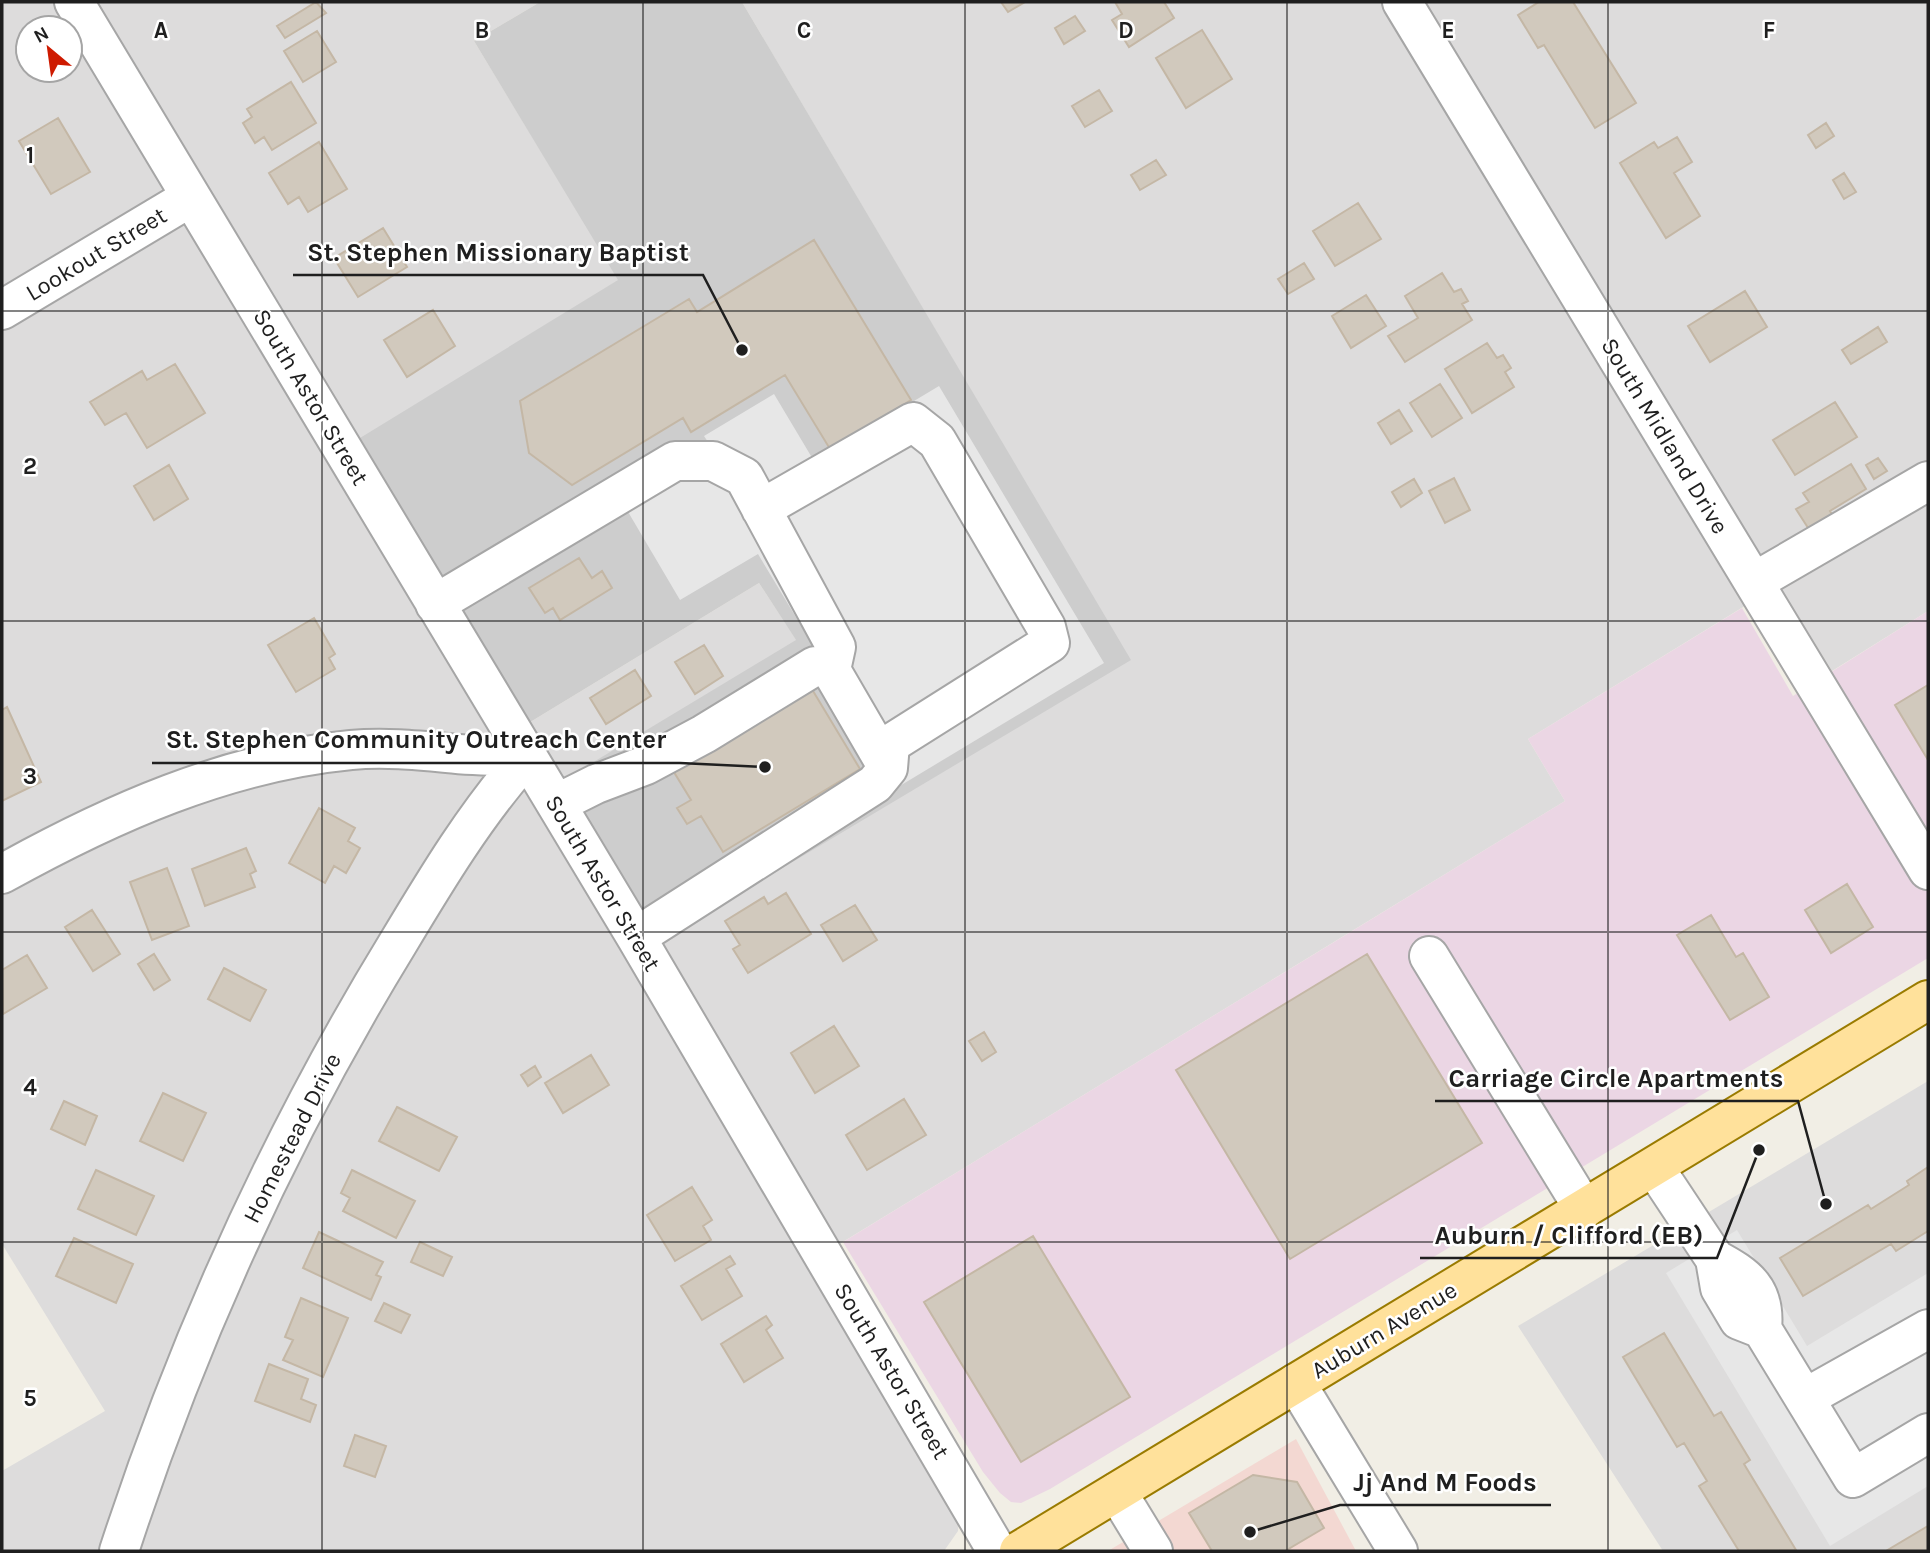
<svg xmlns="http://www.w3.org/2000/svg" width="1930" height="1553" font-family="Karla,sans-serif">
	<rect width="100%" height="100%" fill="#f1eee5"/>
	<!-- residential -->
	<path fill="#dddcdc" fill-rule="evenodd" d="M2,2H540L474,41L619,280L360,439L527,724L759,583L797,641L563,781L1130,660L742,2H1928V611L1832,671L1779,585L1528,739L1565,801L805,1265L959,1515L958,1531L944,1551H2V1471L105,1411L2,1244ZM28,28H70V70H28Z
		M1928,1081V1551H1663L1518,1326Z"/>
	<!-- commercial -->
	<path fill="#f3d8d2" d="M1296,1439L1356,1551H1108Z"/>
	<!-- industrial -->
	<path fill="#ebd6e4" d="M1742,608L1793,696L1928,611V958L1050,1489L1021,1503L1011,1502L1000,1493L983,1472L843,1242L1565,801L1528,739Z"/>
	<!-- religious -->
	<path fill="#cdcdcd" d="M540,2H742L1131,660L662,940L562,781L796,640L759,583L527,724L360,438L618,280L474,41Z"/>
	<!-- parking -->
	<path fill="#e7e7e7" d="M939,386L1104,663L898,787L758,554L680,600L624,505L714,451L704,436L774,394L814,461Z
		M1737,1230L1807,1346L1928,1273V1486L1830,1546L1666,1273Z"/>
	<!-- building -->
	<path fill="#d1c9bd" stroke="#c4b7a5" stroke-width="2" d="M316,2L326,13L285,38L277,26Z
		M1001,2H1025L1008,12Z
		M1115,2H1164L1174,18L1129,47L1112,20L1122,14Z
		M1539,2H1573L1636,103L1595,128L1544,45L1538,48L1518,15Z
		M1075,16L1085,31L1064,44L1055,28Z
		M1202,30L1232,79L1186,108L1156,58Z
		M317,31L336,62L303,82L284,51Z
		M291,82L316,123L272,150L264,137L255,143L243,123L252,117L247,109Z
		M1099,90L1112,111L1085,127L1072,106Z
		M58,118L90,172L51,194L19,141Z
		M1826,123L1834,136L1816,148L1808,135Z
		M1677,137L1692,162L1674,173L1700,216L1666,238L1620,163L1654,142L1658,148Z
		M319,142L347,189L308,212L299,197L288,204L269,173Z
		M1156,160L1166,175L1140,190L1131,175Z
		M1844,173L1856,192L1844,199L1833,180Z
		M1358,203L1381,239L1335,266L1313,231Z
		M383,228L407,267L358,297L334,258Z
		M814,240L911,400L830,449L785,375L691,432L683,418L572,485L529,453L520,401L689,299L697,312Z
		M1304,263L1314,279L1288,294L1278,279Z
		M1442,273L1454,292L1461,289L1468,301L1462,304L1472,320L1405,362L1388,336L1418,318L1405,296Z
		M1745,291L1767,327L1710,362L1688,326Z
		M1366,295L1386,326L1351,348L1332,316Z
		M433,310L455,346L407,377L384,340Z
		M1878,327L1887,342L1851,364L1842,350Z
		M1487,343L1497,358L1503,355L1511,368L1505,372L1514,387L1472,413L1445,369Z
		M175,364L205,413L147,448L126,413L105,425L90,402L142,371L147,380Z
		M1440,384L1462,418L1432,437L1410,403Z
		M1835,402L1857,437L1795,475L1773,440Z
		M1399,410L1412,431L1391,444L1378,423Z
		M1878,458L1887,471L1874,479L1866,465Z
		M1851,464L1866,489L1830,511L1834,517L1810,531L1796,509L1809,502L1803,493Z
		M169,465L188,499L154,520L134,486Z
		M1454,478L1470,510L1445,523L1429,491Z
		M1414,479L1422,493L1401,507L1392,492Z
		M579,558L592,578L602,571L612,588L560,620L553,608L545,613L529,588Z
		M314,618L335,654L329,658L335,669L296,692L268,645Z
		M704,645L723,676L695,694L675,662Z
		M635,670L651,696L606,724L590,698Z
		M807,681L860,769L723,852L701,816L687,824L677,808L691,800L669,764Z
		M1928,685V760L1895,705Z
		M7,707L41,782L2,801V710Z
		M319,808L355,828L348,841L360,848L346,873L334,866L325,883L289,863Z
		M246,848L256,871L250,874L255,887L205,906L192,869Z
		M167,868L189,926L152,940L130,882Z
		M1847,884L1873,927L1831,953L1805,910Z
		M786,893L811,934L748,973L733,949L740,945L725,921L764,897L768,904Z
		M855,905L877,940L843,961L821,925Z
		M92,910L120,954L93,971L65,927Z
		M1711,915L1736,957L1743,953L1769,997L1730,1020L1677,935Z
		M154,954L170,980L154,990L138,964Z
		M1367,954L1482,1143L1290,1259L1176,1070Z
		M27,955L47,988L3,1014L2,970Z
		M224,968L266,990L250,1021L208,999Z
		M834,1026L859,1066L815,1093L791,1053Z
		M984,1032L996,1052L982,1061L969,1041Z
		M591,1055L609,1085L563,1113L545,1083Z
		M535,1066L541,1077L528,1086L521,1075Z
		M163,1093L206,1113L183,1161L140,1141Z
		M904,1099L926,1135L867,1170L846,1135Z
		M64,1101L97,1116L85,1145L51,1129Z
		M397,1107L457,1137L439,1171L379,1141Z
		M1928,1167V1231L1896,1251L1891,1244L1803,1296L1780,1258L1868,1205L1871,1209L1909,1185L1907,1181Z
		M96,1170L154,1196L136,1235L78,1209Z
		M352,1170L415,1201L396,1238L343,1211L350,1198L341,1193Z
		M692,1187L712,1220L703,1226L711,1240L675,1261L647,1215Z
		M319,1232L383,1262L376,1275L381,1277L371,1300L303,1268Z
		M1033,1236L1130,1397L1021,1462L924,1302Z
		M74,1238L133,1264L116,1303L56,1276Z
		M420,1242L452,1257L443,1276L411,1262Z
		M730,1256L735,1264L726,1269L742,1296L702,1320L681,1286Z
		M301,1298L348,1318L323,1377L283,1360L293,1340L285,1337Z
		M384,1303L410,1315L401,1333L375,1321Z
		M766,1316L772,1325L766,1330L783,1358L744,1382L721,1344Z
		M1664,1333L1714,1416L1721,1412L1750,1460L1744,1464L1796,1550L1739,1551L1699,1486L1707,1481L1684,1443L1677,1447L1623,1357Z
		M269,1364L308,1379L301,1399L316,1405L310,1422L255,1401Z
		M355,1435L386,1446L375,1477L344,1466Z
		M1253,1475L1297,1482L1324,1528L1285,1551H1212L1189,1513Z
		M1928,1526V1551H1886Z"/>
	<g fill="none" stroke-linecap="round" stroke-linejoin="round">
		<defs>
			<path id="minor" d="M74,2L636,937L997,1551
				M1402,2L1928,870
				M2,310L191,197
				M1754,582L1928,481
				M435,604L675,461H713L744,477L836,647L831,670L888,768
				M556,804L596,784L646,765L704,734L815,666L831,670
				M2,874C110,814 226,762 351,750C383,747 415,750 447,753C473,756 500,756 527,756
				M636,937L875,784L888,768L890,744L1050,643L1046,627L937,441L913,422L761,509
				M1429,956L1584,1209
				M1654,1167L1715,1259L1720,1288L1739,1320L1762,1329C1766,1290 1747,1276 1715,1259
				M1762,1329L1853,1478L1928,1433
				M1296,1383L1398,1551
				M1805,1398L1928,1329
				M1117,1492L1153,1551
				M119,1551C188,1339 281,1134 398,943C437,878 476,813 527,756"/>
			<path id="major" d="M1019,1551L1928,1000"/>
		</defs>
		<!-- minor casing -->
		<use href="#minor" stroke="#a6a6a6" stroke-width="42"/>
		<!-- major casing -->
		<use href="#major" stroke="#9a7b00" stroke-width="42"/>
		<!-- minor -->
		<use href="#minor" stroke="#fff" stroke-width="38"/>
		<!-- major -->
		<use href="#major" stroke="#ffe19b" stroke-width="38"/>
	</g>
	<!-- grid -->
	<path fill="none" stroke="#1f1f1f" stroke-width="2" stroke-opacity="0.55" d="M322,2V1551M643,2V1551M965,2V1551M1287,2V1551M1608,2V1551M2,311H1928M2,621H1928M2,932H1928M2,1242H1928"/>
	<g text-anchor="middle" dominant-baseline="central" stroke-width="5" stroke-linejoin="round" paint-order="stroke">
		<!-- street labels -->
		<g font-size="24" fill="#1f1f1f" stroke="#fff">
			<text transform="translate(96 254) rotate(-31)">Lookout Street</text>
			<text transform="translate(311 397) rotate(59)">South Astor Street</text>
			<text transform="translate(1665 436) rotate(59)">South Midland Drive</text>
			<text transform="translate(603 883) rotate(59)">South Astor Street</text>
			<text transform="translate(292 1138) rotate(-63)">Homestead Drive</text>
			<text transform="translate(1384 1330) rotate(-31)">Auburn Avenue</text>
			<text transform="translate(892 1371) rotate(59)">South Astor Street</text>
		</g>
	</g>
	<g font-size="23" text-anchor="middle" font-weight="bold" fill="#1f1f1f" stroke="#fff" stroke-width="5" stroke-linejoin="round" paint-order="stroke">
		<text x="161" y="38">A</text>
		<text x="482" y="38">B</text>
		<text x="804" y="38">C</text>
		<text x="1126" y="38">D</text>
		<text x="1448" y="38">E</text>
		<text x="1769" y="38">F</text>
		<text x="30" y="163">1</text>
		<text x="30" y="474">2</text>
		<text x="30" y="784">3</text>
		<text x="30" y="1095">4</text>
		<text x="30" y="1406">5</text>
	</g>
	<!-- callouts -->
	<path fill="none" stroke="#1f1f1f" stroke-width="2.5" d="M742 350L703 275H293M765 767L680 763H152M1826 1204L1798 1101H1435M1759 1150L1717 1258H1420M1250 1532L1340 1505H1551"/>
	<g fill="#1f1f1f" stroke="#fff" stroke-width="2.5">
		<circle cx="742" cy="350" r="7"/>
		<circle cx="765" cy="767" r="7"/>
		<circle cx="1826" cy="1204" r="7"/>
		<circle cx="1759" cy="1150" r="7"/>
		<circle cx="1250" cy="1532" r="7"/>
	</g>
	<g font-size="26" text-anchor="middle" font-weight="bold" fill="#1f1f1f" stroke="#fff" stroke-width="5" stroke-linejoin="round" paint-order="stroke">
		<text x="498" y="261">St. Stephen Missionary Baptist</text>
		<text x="416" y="748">St. Stephen Community Outreach Center</text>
		<text x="1616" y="1087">Carriage Circle Apartments</text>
		<text x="1569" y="1244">Auburn / Clifford (EB)</text>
		<text x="1445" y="1491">Jj And M Foods</text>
	</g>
	<!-- border -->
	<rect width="1930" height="1553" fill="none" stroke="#1f1f1f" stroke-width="7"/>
	<!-- north arrow -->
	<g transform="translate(49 49) rotate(331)"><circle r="33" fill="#ffffff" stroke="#a5a5a5" stroke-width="2"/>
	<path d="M0-5L12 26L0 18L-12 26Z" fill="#ce1a00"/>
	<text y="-10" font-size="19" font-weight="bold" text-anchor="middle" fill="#1f1f1f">N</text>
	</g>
</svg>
